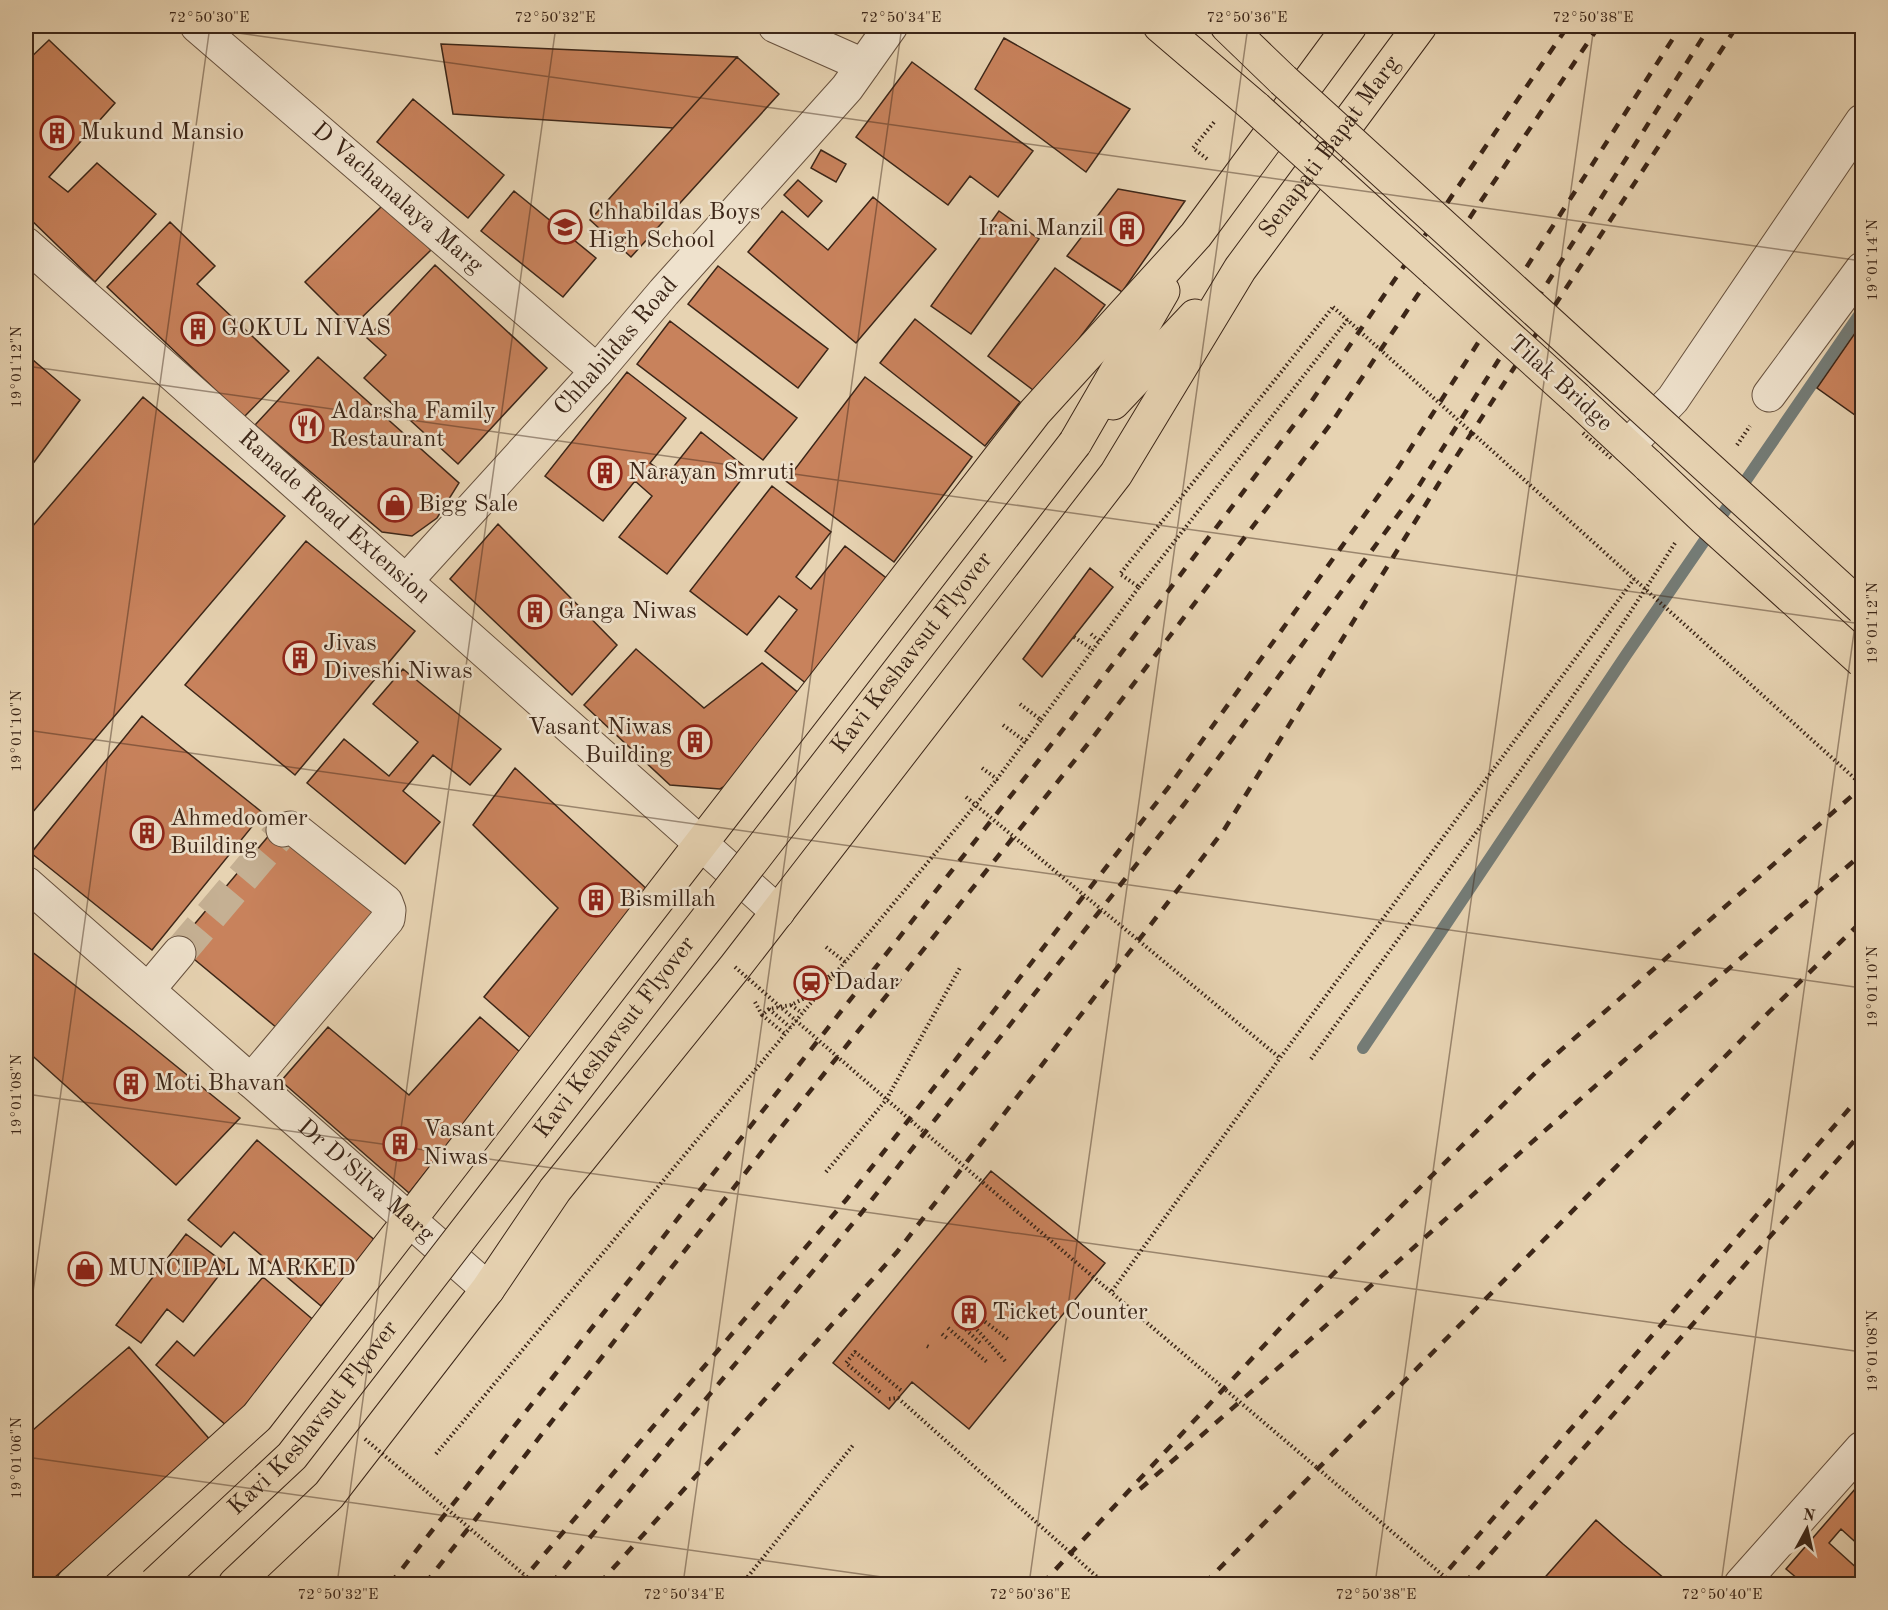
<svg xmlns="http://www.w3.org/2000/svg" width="1888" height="1610" font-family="'Old Standard TT',serif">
	<rect width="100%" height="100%" fill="#e7d3b2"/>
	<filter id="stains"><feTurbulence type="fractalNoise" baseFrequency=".00333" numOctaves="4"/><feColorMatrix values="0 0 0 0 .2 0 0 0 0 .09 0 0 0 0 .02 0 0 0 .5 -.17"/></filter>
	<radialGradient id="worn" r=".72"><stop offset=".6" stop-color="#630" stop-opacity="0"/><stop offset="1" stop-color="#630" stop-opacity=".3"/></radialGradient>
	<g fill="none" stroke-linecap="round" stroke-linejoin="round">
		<!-- stream -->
		<path stroke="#747c77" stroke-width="12" d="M1363,1048L1626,655L1862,311"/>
	</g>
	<!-- building -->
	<path fill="#c8825c" stroke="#3c2618" stroke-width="1.5" d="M812,26H847L841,33Z
		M1004,38L1130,109L1086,172L975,89Z
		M49,40L115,103L49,177L68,192L97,163L156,214L95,282L26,215V62Z
		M441,44L737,57L673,128L453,114Z
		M737,57L779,94L631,257L590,220Z
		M912,62L1033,151L998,197L970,176L948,205L856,137Z
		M413,99L504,175L468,218L377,142Z
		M821,150L846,164L836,182L811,168Z
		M798,180L822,201L808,217L784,195Z
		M1118,189L1185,201L1122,292L1067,256Z
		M514,191L596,258L563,297L481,231Z
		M873,197L936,249L856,343L748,252L782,211L828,250Z
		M385,203L431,250L351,328L305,282Z
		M999,211L1039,239L971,334L931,306Z
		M170,222L215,266L197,284L289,371L244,417L107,287Z
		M435,265L547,368L458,464L364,378L386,355L367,338Z
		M718,266L828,349L798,388L688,304Z
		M1055,268L1105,305L1037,393L988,356Z
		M915,319L1020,402L985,446L880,363Z
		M670,321L797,418L763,460L637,364Z
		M1862,323V420L1817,388Z
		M26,354L80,400L26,473Z
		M318,357L459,483L437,518L412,536L382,532L255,425Z
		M627,372L686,418L650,463L667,475L701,432L749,470L667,574L619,537L652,496L635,481L603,521L545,476Z
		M865,377L972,457L894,562L786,481Z
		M143,397L285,516L26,820V534Z
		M772,486L831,532L796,577L811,589L845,546L894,584L812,688L765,651L797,610L779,596L747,635L690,591Z
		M498,524L617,645L572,695L450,579Z
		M306,541L415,631L295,775L185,685Z
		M1090,568L1113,587L1042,677L1023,659Z
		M636,649L704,708L762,663L801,695L742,776L720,789L670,785L584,705Z
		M403,669L501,749L470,785L433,755L403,791L440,822L405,864L307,783L344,739L389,776L418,742L373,704Z
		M142,716L263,813L152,950L31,853Z
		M515,768L649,891L534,1041L484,997L558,908L473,825Z
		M276,827L376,910L277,1028L177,945Z
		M26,947L133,1031L240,1118L176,1185L26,1050Z
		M480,1017L520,1052L409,1193L281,1081L328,1027L409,1095Z
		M257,1140L377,1242L321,1306L234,1232L221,1247L188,1220Z
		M991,1171L1105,1263L969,1429L912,1382L889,1409L833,1363Z
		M186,1234L227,1265L183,1322L167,1309L141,1343L116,1325Z
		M263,1277L317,1323L227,1426L156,1365L177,1341L194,1356Z
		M129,1347L212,1442L47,1584H26V1436Z
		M1862,1481V1548L1841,1529L1829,1543L1860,1571L1847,1584H1804L1786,1569Z
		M1596,1520L1623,1544L1671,1584H1539Z"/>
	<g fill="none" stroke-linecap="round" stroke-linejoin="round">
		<!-- minor-tunnel -->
		<path stroke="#c5b093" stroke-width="33" stroke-dasharray="33 16" stroke-linecap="butt" d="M179,953L283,830"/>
		<defs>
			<g id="minor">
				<path id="s1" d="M197,26L597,371"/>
				<path d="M775,26L863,65"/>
				<path id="s2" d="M26,244L778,912"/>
				<path d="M1769,395L1862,269"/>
				<path d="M1628,446L1673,399L1862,121"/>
				<path id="s3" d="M406,581L597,371L664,292L847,88L891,26"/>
				<path id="s4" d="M26,883L488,1289"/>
				<path d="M148,990L179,953"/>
				<path d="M251,1081L388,919L389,910L386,902L297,831L290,828L283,830"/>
				<path d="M1741,1584L1862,1448"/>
			</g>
			<g id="major">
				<path d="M1160,26L1256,108"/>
				<path d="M1227,26L1283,80"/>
				<path d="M1576,398L1649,466"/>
				<path d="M1113,403L1195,316"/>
				<path d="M1075,443L1163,291"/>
				<path d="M73,1584L257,1417L1035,412L1196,235L1350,26"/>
				<path id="s5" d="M235,1584L329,1495L488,1289L555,1190L735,967L1116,474L1240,269L1420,26"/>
			</g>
		</defs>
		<!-- minor casing -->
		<use href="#minor" stroke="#67513e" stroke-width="35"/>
		<!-- major casing -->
		<use href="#major" stroke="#3c2618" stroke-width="35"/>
		<!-- path -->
		<path stroke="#3c2618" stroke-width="4" stroke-dasharray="1.5 3" stroke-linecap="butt" d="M1116,26L1124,32
			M1207,159L1193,148L1215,121
			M1737,445L1750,426
			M1139,587L1348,319
			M1091,634L1099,641
			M1074,637L1093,650
			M1020,704L1041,720L1139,587L1120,574L1333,307
			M1003,725L1026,742
			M982,768L997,779L1041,720
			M826,947L845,962
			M755,1002L762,1015L769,1009L791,1005L807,997L801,991L826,979L833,973
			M791,1005L802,1013
			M769,1009L791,1028
			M762,1015L785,1034
			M1311,1059C1434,888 1563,720 1675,543
			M826,1172L886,1100L961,966
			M1112,1291L1280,1058L1634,579
			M967,1308L1009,1340
			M962,1313L1006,1362
			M956,1320L980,1343
			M948,1328L988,1363
			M942,1334L948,1339
			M927,1346L931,1348
			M880,1392L846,1363L855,1352L903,1392
			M436,1454L997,779
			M742,1584L854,1444"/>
		<!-- minor -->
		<use href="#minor" stroke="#efe2cd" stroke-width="33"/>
		<!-- major -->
		<use href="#major" stroke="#e7d3b2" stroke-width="33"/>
		<!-- rail -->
		<path stroke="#3c2618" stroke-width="4.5" stroke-dasharray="10 10" stroke-linecap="butt" d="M1140,1489C1382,1279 1618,1061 1862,854
			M390,1584L1072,718L1309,405L1568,26
			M425,1584L771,1140L1091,740L1332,422L1599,26
			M519,1584L846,1200L1168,788L1394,474L1681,26
			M551,1584L859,1216L1185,803L1415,492L1710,26
			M599,1584L897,1252L1224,830L1439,483L1737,26
			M1042,1584L1299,1308L1537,1071L1862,787
			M1204,1584L1770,1011L1862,921
			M1436,1584L1862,1094
			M1464,1584L1862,1132"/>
		<defs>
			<g id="major-bridge">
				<path d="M1283,80L1862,608"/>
				<path d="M1256,108L1576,398"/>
				<path d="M1649,466L1705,519L1862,661"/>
				<path id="s6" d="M155,1584L292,1456L1075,443"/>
			</g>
		</defs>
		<!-- major-bridge casing -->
		<use href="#major-bridge" stroke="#3c2618" stroke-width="35" stroke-linecap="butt"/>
		<!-- path-bridge -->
		<path stroke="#3c2618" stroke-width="4" stroke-dasharray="1.5 3" stroke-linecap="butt" d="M1333,307L1862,785
			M1583,433L1613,460
			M966,797L1280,1058
			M735,967C972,1176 1214,1379 1453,1584
			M889,1399L898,1398L1105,1584
			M365,1439L535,1584"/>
		<!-- major-bridge -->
		<use href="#major-bridge" stroke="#e7d3b2" stroke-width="33"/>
	</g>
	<!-- ticks -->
	<path fill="none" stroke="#3c2618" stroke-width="1.5" stroke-opacity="0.45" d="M188,26L1862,261M26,366L1862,624M26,730L1862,988M26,1094L1862,1352M26,1342L210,26M26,1457L932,1584M337,1584L556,26M683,1584L902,26M1029,1584L1248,26M1375,1584L1594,26M1721,1584L1862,575"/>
	<!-- icons -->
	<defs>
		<symbol id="building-ring" viewBox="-11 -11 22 22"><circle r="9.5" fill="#efe2cd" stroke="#8f2418" stroke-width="1.5"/><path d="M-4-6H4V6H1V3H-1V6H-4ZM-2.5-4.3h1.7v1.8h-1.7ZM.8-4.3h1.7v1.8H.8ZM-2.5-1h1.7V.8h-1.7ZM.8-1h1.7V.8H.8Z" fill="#8f2418"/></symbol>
		<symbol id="school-ring" viewBox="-11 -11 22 22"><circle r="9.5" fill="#efe2cd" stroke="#8f2418" stroke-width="1.5"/><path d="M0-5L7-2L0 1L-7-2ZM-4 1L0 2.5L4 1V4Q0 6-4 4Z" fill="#8f2418"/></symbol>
		<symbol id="restaurant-ring" viewBox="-11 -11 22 22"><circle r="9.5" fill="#efe2cd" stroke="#8f2418" stroke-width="1.5"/><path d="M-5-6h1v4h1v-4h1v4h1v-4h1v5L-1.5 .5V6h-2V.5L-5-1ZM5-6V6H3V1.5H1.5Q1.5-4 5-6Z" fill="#8f2418"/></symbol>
		<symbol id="shop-ring" viewBox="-11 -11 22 22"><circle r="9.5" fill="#efe2cd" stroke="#8f2418" stroke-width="1.5"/><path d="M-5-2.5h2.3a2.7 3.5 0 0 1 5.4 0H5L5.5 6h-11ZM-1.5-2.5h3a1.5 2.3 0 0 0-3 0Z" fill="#8f2418"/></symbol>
		<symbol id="station-ring" viewBox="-11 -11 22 22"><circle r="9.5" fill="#efe2cd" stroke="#8f2418" stroke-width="1.5"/><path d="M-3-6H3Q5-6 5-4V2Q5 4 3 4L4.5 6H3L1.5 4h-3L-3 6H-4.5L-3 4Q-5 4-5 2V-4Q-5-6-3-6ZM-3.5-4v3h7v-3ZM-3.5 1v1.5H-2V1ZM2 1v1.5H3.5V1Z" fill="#8f2418"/></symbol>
	</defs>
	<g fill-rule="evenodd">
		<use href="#building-ring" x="38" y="114" width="38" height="38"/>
		<use href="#school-ring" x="546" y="208" width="38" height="38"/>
		<use href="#building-ring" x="1108" y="210" width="38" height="38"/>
		<use href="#building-ring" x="179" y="310" width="38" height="38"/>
		<use href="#restaurant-ring" x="288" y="407" width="38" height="38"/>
		<use href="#building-ring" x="586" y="454" width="38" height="38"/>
		<use href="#shop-ring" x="376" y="486" width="38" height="38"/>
		<use href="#building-ring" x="516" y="593" width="38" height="38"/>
		<use href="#building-ring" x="281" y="639" width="38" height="38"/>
		<use href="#building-ring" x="676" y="723" width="38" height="38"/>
		<use href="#building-ring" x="128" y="814" width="38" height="38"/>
		<use href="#building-ring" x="577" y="881" width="38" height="38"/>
		<use href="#station-ring" x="792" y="964" width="38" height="38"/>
		<use href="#building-ring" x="112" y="1065" width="38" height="38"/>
		<use href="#building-ring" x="381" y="1125" width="38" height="38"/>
		<use href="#shop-ring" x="66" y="1250" width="38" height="38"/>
		<use href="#building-ring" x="950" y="1294" width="38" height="38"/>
	</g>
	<g text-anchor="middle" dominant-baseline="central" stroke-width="5" stroke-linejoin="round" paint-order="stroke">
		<!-- poi labels -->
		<g font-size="24" fill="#3c2618" stroke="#efe2cd" text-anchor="start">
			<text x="80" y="133">Mukund Mansio</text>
			<text x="588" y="213">Chhabildas Boys<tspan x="588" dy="28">High School</tspan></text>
			<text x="1104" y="229" text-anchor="end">Irani Manzil</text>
			<text x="221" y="329">GOKUL NIVAS</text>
			<text x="330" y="412">Adarsha Family<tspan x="330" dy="28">Restaurant</tspan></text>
			<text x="628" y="473">Narayan Smruti</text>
			<text x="418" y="505">Bigg Sale</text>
			<text x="558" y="612">Ganga Niwas</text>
			<text x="323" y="644">Jivas<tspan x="323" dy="28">Diveshi Niwas</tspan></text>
			<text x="672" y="728" text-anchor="end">Vasant Niwas<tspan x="672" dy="28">Building</tspan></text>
			<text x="170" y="819">Ahmedoomer<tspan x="170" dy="28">Building</tspan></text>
			<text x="619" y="900">Bismillah</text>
			<text x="834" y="983">Dadar</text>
			<text x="154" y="1084">Moti Bhavan</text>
			<text x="423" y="1130">Vasant<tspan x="423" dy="28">Niwas</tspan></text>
			<text x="108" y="1269">MUNCIPAL MARKED</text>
			<text x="992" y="1313">Ticket Counter</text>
		</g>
		<!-- street labels -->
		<g font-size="24" fill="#3c2618" stroke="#efe2cd">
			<text stroke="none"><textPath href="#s5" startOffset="1810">Senapati Bapat Marg</textPath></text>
			<text stroke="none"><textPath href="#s1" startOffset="264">D Vachanalaya Marg</textPath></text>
			<text stroke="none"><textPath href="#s3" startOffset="315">Chhabildas Road</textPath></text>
			<text transform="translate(1560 384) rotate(42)">Tilak Bridge</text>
			<text stroke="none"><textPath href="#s2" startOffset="412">Ranade Road Extension</textPath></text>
			<text stroke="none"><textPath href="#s6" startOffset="1202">Kavi Keshavsut Flyover</textPath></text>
			<text stroke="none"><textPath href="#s6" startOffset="716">Kavi Keshavsut Flyover</textPath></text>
			<text stroke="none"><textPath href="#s4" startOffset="452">Dr D'Silva Marg</textPath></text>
			<text stroke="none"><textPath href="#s6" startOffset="230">Kavi Keshavsut Flyover</textPath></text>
		</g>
	</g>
	<!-- margin -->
	<rect width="1888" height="1610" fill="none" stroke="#e7d3b2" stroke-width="66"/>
	<!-- north arrow -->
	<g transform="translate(1807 1529) rotate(8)" stroke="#efe2cd" stroke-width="4.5" paint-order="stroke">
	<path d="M0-4.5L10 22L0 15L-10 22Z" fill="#3c2618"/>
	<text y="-9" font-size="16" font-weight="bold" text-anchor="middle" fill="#3c2618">N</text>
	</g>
	<rect x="33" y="33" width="1822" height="1544" fill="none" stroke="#3c2618" stroke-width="2"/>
	<g font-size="15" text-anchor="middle" fill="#3c2618">
		<text x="209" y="22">72°50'30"E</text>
		<text x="555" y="22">72°50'32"E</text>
		<text x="901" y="22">72°50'34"E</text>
		<text x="1247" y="22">72°50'36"E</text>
		<text x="1593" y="22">72°50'38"E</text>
		<text transform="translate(1872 260) rotate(-90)" y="5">19°01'14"N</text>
		<text transform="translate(16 367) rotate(-90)" y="5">19°01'12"N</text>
		<text transform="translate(1872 623) rotate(-90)" y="5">19°01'12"N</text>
		<text transform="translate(16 731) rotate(-90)" y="5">19°01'10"N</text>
		<text transform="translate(1872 987) rotate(-90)" y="5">19°01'10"N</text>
		<text transform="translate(16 1095) rotate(-90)" y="5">19°01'08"N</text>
		<text transform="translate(1872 1351) rotate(-90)" y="5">19°01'08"N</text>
		<text transform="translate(16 1458) rotate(-90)" y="5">19°01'06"N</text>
		<text x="338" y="1599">72°50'32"E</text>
		<text x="684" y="1599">72°50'34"E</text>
		<text x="1030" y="1599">72°50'36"E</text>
		<text x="1376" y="1599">72°50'38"E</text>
		<text x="1722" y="1599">72°50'40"E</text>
	</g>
	<rect width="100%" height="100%" filter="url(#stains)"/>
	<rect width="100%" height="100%" fill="url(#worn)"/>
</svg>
